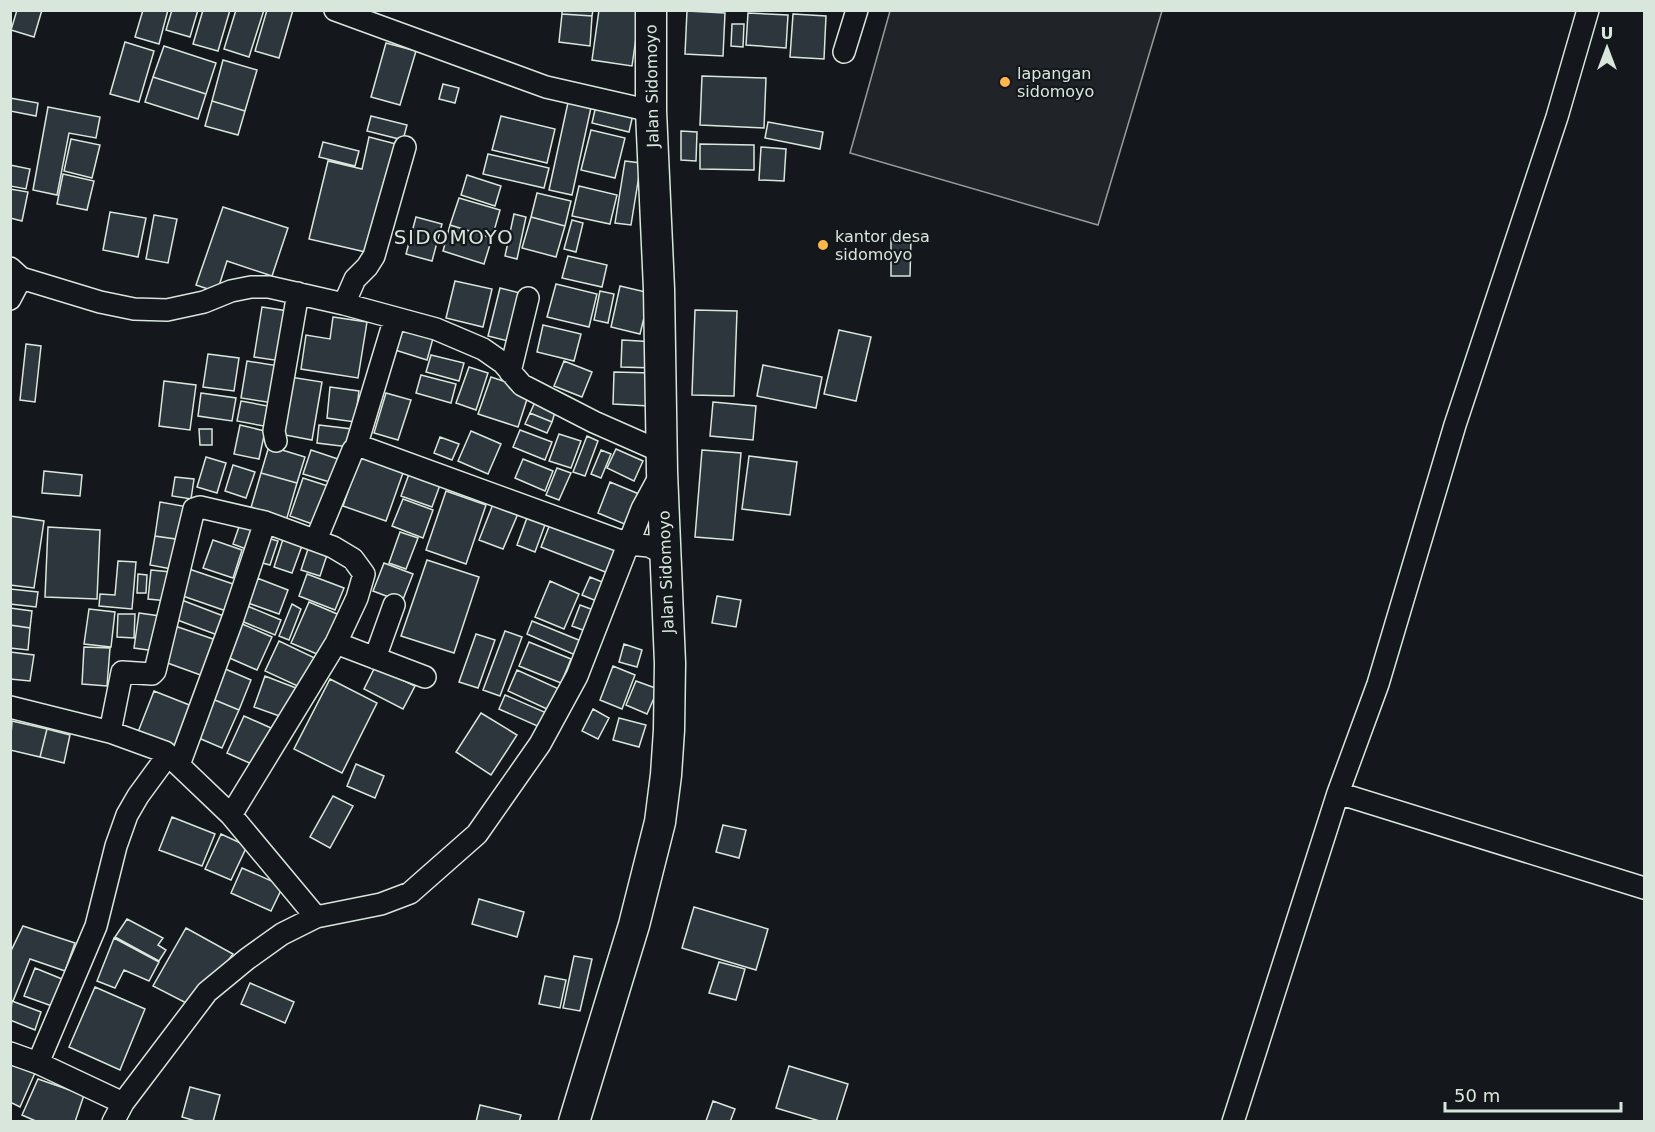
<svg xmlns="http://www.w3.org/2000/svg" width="1655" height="1132" font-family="'DejaVu Sans',sans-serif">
	<rect width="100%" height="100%" fill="#14181c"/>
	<!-- green -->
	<path fill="#202428" stroke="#939e99" stroke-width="1.5" d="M890,11H1162L1098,225L850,153Z"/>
	<!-- building -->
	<path fill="#2c363c" stroke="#d8e6dc" stroke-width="1.5" d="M17,10H42L34,37L11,30Z
		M143,10H168L159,44L135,37Z
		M172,10H198L190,37L166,30Z
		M203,10H230L218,51L193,44Z
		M236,10H264L249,57L224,49Z
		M267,10H293L279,58L255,51Z
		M562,10H593L592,16L562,14Z
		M599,10H640L632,66L592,60Z
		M687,11L725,13L723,56L685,54Z
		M748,13L788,15L786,48L746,45Z
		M562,14L592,16L590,46L559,42Z
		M793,14L826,16L824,59L790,57Z
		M732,24H744L743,47L731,46Z
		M125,42L154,51L139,102L110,94Z
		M386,43L416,51L400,105L371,97Z
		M164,46L216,63L206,94L153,77Z
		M223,60L257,70L245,111L212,101Z
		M702,76L766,78L764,128L700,125Z
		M153,77L206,94L198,119L145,102Z
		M443,84L459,88L455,103L439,99Z
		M10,98L38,103L36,116L10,111Z
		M569,98L592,103L572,195L549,190Z
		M212,101L245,111L238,135L205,126Z
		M597,101L634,110L629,132L592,123Z
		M48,107L100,117L96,138L69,133L57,195L33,190Z
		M371,116L407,125L403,140L367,131Z
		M501,116L555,129L547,163L492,150Z
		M768,122L823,132L820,149L765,138Z
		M591,130L625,138L615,178L581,170Z
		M681,131L697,132L696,161L681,160Z
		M369,137L396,144L370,253L309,239L328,161L362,169Z
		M71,139L100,145L92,178L64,171Z
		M323,142L359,151L355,166L319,157Z
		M700,144L754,145V170L700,169Z
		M761,147L786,149L784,181L759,180Z
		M488,154L549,168L544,188L483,174Z
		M625,161L641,163L631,225L615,223Z
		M10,165L30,169L26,189L10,186Z
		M63,174L94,181L87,210L57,204Z
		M467,175L501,186L495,206L461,195Z
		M579,186L617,195L610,224L572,216Z
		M10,189L28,192L22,221L10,218Z
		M537,193L571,201L565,226L531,217Z
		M459,198L500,210L492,238L450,225Z
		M223,207L288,228L272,276L227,261L217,292L196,285Z
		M110,212L146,218L138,257L103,250Z
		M514,214L526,217L517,259L505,256Z
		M154,215L177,219L168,263L146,259Z
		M416,217L442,224L432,261L406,254Z
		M531,217L565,226L556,257L522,248Z
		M572,220L583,223L576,252L564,249Z
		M450,225L492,238L484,264L443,251Z
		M891,238H911L910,276H891Z
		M568,256L607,265L602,287L562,278Z
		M455,281L492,289L483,327L446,318Z
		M556,284L597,294L589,327L547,317Z
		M620,286L650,293L640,334L611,327Z
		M500,288L524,294L512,342L488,336Z
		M600,291L614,294L608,323L594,320Z
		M262,307L288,311L281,361L254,357Z
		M695,310L737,311L734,396L692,395Z
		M333,317L367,322L358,378L301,369L306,335L330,339Z
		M403,322L435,331L427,360L395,350Z
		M543,325L581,334L574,361L537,352Z
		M839,330L871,337L856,401L824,394Z
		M622,340L656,342L654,368L621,367Z
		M26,344L41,346L35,402L20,400Z
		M208,354L239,358L234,391L203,387Z
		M431,355L464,363L459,381L426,372Z
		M247,361L279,366L273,403L241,398Z
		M564,361L592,372L582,397L554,386Z
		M763,365L822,377L816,408L757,396Z
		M469,367L488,373L476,410L456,403Z
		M614,372L651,373L649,406L613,404Z
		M421,375L456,384L451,403L416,393Z
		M290,377L322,382L312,440L280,434Z
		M491,377L530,390L518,427L478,414Z
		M164,381L196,385L190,430L159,426Z
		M330,387L359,391L355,422L327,418Z
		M201,393L236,398L232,421L198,416Z
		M386,393L411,400L398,440L374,433Z
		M241,401L273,407L269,427L237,421Z
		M535,402L556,409L552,422L530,413Z
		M713,402L756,406L753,440L710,436Z
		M530,413L552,422L547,433L525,424Z
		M240,425L265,431L259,459L234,454Z
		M319,425L352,429L349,447L317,443Z
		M199,429H212V445H200Z
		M520,430L552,442L545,460L513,447Z
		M471,431L501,444L488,474L458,461Z
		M559,434L581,441L571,468L549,461Z
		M587,436L598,441L585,476L573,472Z
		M440,437L459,444L452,460L434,453Z
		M269,446L305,457L297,483L261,473Z
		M616,449L643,461L634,481L607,468Z
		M311,450L341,460L333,483L303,474Z
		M601,450L611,454L601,478L591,474Z
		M702,450L741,453L733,540L695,537Z
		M360,456L404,470L386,521L343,506Z
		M749,456L797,462L790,515L742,509Z
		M206,457L226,463L217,493L197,487Z
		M523,459L553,471L545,491L515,478Z
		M233,465L255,472L246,498L225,491Z
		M557,468L571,473L559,500L546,495Z
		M44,471L82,475L80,496L42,493Z
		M261,473L297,483L286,521L250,511Z
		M409,474L440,485L432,507L401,496Z
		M175,477L194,479L191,499L172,496Z
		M303,478L331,487L318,526L290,516Z
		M610,482L639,494L627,525L598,513Z
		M446,491L486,505L466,564L426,550Z
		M403,499L433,510L423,538L392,526Z
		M495,499L520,509L503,549L479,540Z
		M160,502L188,507L182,540L155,536Z
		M528,515L546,522L535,552L517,545Z
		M10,516L44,521L34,588L10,585Z
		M552,519L619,546L608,573L541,547Z
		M241,521L254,525L246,549L233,544Z
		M48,527L100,530L97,599L45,597Z
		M400,532L418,538L406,569L389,563Z
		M155,536L182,540L177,570L150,565Z
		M284,536L303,543L292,573L274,567Z
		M264,537L278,541L270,565L255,561Z
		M213,540L242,550L233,578L203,568Z
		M310,543L329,549L320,576L301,570Z
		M427,560L479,577L454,653L401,636Z
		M118,561L136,562L132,609L99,606L100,594L115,595Z
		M384,563L413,574L402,602L373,591Z
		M189,569L239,586L229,612L180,595Z
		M151,570L171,572L168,601L148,599Z
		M138,574L147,575L146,593H137Z
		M307,574L344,588L335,610L299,596Z
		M590,577L607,584L599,602L582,595Z
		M257,578L288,590L279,614L248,603Z
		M550,581L579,594L564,629L535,617Z
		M10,589L38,592L36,607L10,604Z
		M717,596L741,600L736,627L712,623Z
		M179,599L226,617L220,636L172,618Z
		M309,602L342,616L324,657L291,643Z
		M292,604L301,609L289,640L279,636Z
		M245,605L281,620L275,635L239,620Z
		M580,605L599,612L591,633L572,626Z
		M10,608L32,611L30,628L10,625Z
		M89,609L115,612L111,647L84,644Z
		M139,613L160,616L155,651L134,648Z
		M118,614H135L134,638L117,637Z
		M532,621L586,643L580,657L527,634Z
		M240,623L272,637L257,670L225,656Z
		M10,625L30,628L28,650L10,648Z
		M175,626L219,641L206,677L162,661Z
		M505,631L522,637L500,696L483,690Z
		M476,634L495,640L478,688L459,682Z
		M279,641L317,659L304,689L265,671Z
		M529,642L571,659L561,683L519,666Z
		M624,644L642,650L637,667L619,662Z
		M84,647L110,648L107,686L82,684Z
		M10,652L34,655L30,681L10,679Z
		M613,666L635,675L622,709L600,700Z
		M375,667L415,686L403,709L364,689Z
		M223,668L251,680L239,710L210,698Z
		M517,670L559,689L549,710L508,691Z
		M265,676L296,688L285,718L254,707Z
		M330,679L377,703L342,773L294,749Z
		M636,681L658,689L647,714L626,705Z
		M154,691L192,706L176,747L138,732Z
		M505,695L549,714L542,728L499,709Z
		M210,698L239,710L222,748L194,736Z
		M593,709L609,718L598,739L582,731Z
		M481,713L517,735L491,775L456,752Z
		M244,716L271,728L254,765L227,753Z
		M619,718L646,725L639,747L613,740Z
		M12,721L47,729L40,757L10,750Z
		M47,729L70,735L64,763L40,757Z
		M356,764L384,776L375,798L347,786Z
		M333,796L353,806L330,848L310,837Z
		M172,817L215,834L202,866L159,850Z
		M723,825L746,830L739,858L716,852Z
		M221,834L247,846L231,880L205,869Z
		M242,868L283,886L271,911L231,893Z
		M479,899L524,912L517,937L472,924Z
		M694,907L768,929L756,970L682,948Z
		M127,919L163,938L158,945L166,950L159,961L115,937Z
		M23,926L75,943L65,971L30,959L13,1001L10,1000V953Z
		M186,928L233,954L194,1007L153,986Z
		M114,938L159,962L149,981L124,970L115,988L97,981Z
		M574,956L592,959L580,1011L563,1008Z
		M719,962L745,969L736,1000L709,993Z
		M35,968L62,979L52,1006L24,996Z
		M545,976L566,980L560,1008L539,1004Z
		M250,983L294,1002L285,1023L241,1004Z
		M95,987L145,1009L120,1070L69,1047Z
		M12,1001L41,1012L35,1030L10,1020Z
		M10,1063L35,1073L20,1107L10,1102Z
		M789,1066L848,1084L836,1122H823L776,1108Z
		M38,1079L84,1095L75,1122H38L22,1115Z
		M190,1087L220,1095L213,1122H199L182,1117Z
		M713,1101L735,1109L730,1122L706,1121Z
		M480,1105L521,1115L519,1122H476Z"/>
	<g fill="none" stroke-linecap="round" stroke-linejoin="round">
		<defs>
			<path id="minor" d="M335,10L546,87L651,111
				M844,52L857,10
				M10,268L21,278L100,302L134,309L167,310L204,302L231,291L251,287H269L344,304L436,329L483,349L503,363L522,385L594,422L662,452
				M10,299L21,278
				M344,304L355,279L367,267L374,256L405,147
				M510,372L528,298
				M276,441L274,431L298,293
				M356,447L395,318
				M316,540L353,450L360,446L629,544L649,546L665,554
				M336,643L425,677
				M375,658L394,605
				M10,707L110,732L165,752L231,815L316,917
				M110,732L122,672L152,674L155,671L194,509L200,507L265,522L333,547L353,559L364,574L357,598L336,643L231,815
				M179,765L233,618L265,522
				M1338,793L1644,888
				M10,1053L38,1063L123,1103
				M38,1063L96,926L116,846L127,815L138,796L168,755
				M113,1122L123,1103L207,992L247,959L282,934L316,917L381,904L410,893L477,834L540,744L577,676L642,509L662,472
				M1233,1122L1338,793L1378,684L1455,425L1557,117L1588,10"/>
			<path id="secondary" d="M574,1122L634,925L660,822L666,775L669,730L670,663L662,472L659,289L651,111V10"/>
		</defs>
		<!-- minor casing -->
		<use href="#minor" stroke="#d8e6dc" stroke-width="24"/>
		<!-- secondary casing -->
		<use href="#secondary" stroke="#d8e6dc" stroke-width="33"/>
		<!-- minor -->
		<use href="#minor" stroke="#14181c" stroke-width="21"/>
		<!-- secondary -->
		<use href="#secondary" stroke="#14181c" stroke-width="30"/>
	</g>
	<!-- markers -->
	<g fill="#ffb74d" stroke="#14181c" stroke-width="2">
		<circle cx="1005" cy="82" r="6"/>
		<circle cx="823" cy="245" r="6"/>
	</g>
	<g text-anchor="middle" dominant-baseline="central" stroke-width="4.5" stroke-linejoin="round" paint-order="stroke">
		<!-- poi labels -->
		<g font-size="16" fill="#d8e6dc" stroke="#14181c" text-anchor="start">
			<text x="1017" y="73">lapangan<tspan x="1017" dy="18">sidomoyo</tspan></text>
			<text x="835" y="236">kantor desa<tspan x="835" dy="18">sidomoyo</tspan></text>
		</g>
		<!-- street labels -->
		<g font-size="16" fill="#d8e6dc" stroke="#14181c">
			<text transform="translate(652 86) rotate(-91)">Jalan Sidomoyo</text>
			<text transform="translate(666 572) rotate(-92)">Jalan Sidomoyo</text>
		</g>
		<!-- quarter labels -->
		<g font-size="20" letter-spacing="1.5" fill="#d8e6dc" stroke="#14181c">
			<text x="454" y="237">SIDOMOYO</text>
		</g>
	</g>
	<!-- border -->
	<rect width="1655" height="1132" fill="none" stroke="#d8e6dc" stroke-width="24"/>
	<!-- north arrow -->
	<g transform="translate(1607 48)" stroke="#14181c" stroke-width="4.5" paint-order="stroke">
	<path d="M0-4.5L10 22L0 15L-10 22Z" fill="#d8e6dc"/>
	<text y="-9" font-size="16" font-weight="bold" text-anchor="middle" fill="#d8e6dc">U</text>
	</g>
	<!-- scale -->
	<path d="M1445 1102v9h176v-9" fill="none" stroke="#d8e6dc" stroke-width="3"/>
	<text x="1454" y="1102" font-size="18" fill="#d8e6dc" stroke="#14181c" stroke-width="4.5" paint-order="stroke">50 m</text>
</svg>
